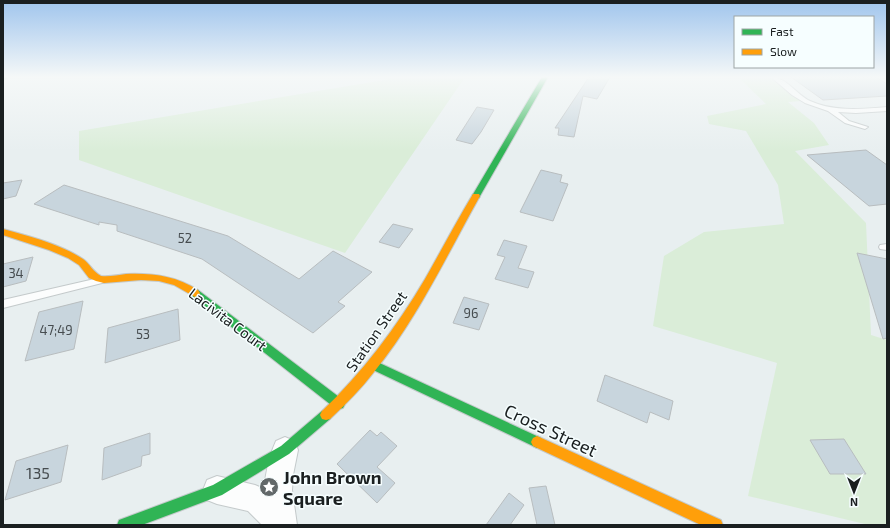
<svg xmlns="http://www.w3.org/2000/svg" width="890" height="528" font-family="'Exo 2',sans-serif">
	<rect width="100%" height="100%" fill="#e8eff0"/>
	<!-- green -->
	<path fill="#daedd8" d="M402,77H465L345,253L79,160V131Z
		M738,77H770L801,101L788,102L814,123L829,145L795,151L866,223L871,335L887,340V525H869L748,496L777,363L653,326L664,256L704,232L784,224L778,185L746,131L709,124L707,116L766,104Z"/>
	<!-- building -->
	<path fill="#c8d5dd" stroke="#b8bdbf" d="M589,77H610L597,99L583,96L574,137L558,135L559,128H555Z
		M791,77H876L887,84V96L823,100Z
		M477,107L494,110L481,132L472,144L456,140Z
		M866,150L887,165V204L869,206L807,155Z
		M541,170L562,175L560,182L568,184L553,221L520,212Z
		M22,180L16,196L3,199V183Z
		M64,185L228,236L299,279L333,251L372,272L338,302L345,306L313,333L202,259L117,231V225L99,222V225L34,204Z
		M393,224L413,229L399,248L379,242Z
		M504,240L527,246L518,268L534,272L528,288L495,279L505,257L497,255Z
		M857,253L887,259V338L883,339Z
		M33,257L26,281L3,287V264Z
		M464,297L489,304L479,330L453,323Z
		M83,301L74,349L25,361L39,312Z
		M178,309L180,340L105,363L108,328Z
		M605,375L673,401L669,420L650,412L647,423L597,401Z
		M370,430L377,436L381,432L397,446L377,467L395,483L377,503L337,464Z
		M150,433V454L142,456L141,466L102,480L104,448Z
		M844,439L866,474H830L810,440Z
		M68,445L61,482L5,500L16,461Z
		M546,486L555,525H537L529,488Z
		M509,493L524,505L510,525H486Z"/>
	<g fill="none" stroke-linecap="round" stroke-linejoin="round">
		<defs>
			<path id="lane" d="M771,77C786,77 797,95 810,101C834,112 861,109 887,107V111L856,113L838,112L849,121L868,127L865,129L845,123L828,111L805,103L792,95Z
				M887,244V250L880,249L879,247L880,245Z
				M99,278L102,279L104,281L102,283L3,308V300Z"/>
			<path id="street" d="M285,437L294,441L298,450L293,475L292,490L297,525H262L248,511L217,504L207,500L203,490L207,480L217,476L255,485L264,489C266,472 269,456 276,441Z"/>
			<path id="fast" d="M3,77H10L3,80Z
				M542,77H548L480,196L479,198H473L472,196Z
				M195,289L198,290L343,400L345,404L343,408L339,409L335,408L192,296L190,293L192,290Z
				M373,360L541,438L543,442L541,446L537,448L533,446L369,368L368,365L369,362Z
				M326,410L330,411L332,415L330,419L289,454L222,495L142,525H117L119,520L213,485L281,446L322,411Z"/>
			<path id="slow" d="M473,194H479L480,196C447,255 417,319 374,372C361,389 346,404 330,419L326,420L322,419L320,415L322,411C363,372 396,328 425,279C441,251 456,222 473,194Z
				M3,229C29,236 60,244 83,259C90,264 93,272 101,276C109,277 118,275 126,274C153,273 176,276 198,290L200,293L198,296L195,297L174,285L159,281L141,280L104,283L96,281L89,278L79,265L68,258L49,250L3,235Z
				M537,436L721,520L723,525H701L533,446L531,442L533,438Z"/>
		</defs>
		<!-- lane casing -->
		<use href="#lane" stroke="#c4cacb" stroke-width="2"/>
		<!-- street casing -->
		<use href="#street" stroke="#c4cacb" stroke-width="2"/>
		<!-- fast casing -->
		<use href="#fast" stroke="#c4cacb" stroke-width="2"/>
		<!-- slow casing -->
		<use href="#slow" stroke="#c4cacb" stroke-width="2"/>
		<!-- lane -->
		<use href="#lane" fill="#fcfdfd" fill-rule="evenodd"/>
		<!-- street -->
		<use href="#street" fill="#fcfdfd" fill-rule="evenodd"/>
		<!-- fast -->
		<use href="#fast" fill="#30b455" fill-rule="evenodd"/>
		<!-- slow -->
		<use href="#slow" fill="#ff9f0a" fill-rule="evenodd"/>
	</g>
	<!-- sky -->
	<linearGradient id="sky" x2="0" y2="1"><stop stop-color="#a0c5ed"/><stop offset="0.51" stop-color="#f5f8f8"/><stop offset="1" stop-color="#f5f8f8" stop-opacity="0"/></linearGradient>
	<rect width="890" height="151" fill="url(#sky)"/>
	<!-- icons -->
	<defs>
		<symbol id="sight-disc" viewBox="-11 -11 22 22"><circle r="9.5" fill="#626869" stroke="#f6feff"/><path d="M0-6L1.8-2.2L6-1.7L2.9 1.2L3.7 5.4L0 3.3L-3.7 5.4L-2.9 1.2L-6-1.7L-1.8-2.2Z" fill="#fff"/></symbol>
	</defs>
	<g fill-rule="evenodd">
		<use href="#sight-disc" x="258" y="476" width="22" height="22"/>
	</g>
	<g text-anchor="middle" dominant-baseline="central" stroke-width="3" stroke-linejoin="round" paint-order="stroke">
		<!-- number labels -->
		<g font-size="13" fill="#464c4f">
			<text x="185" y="238">52</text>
			<text x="16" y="273">34</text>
			<text x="471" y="313">96</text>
			<text x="56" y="330">47;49</text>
			<text x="143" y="334">53</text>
		</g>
		<!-- street labels -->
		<g font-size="15" fill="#1a1f20" stroke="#f6feff">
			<text transform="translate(228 319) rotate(37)">Lacivita Court</text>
			<text transform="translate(376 331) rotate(-55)">Station Street</text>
		</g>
		<!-- near-number labels -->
		<g font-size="16" fill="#464c4f">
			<text x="38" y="472">135</text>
		</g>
		<!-- near-street labels -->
		<g font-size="18" fill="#1a1f20" stroke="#f6feff">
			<text transform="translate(551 430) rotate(25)">Cross Street</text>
		</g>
		<!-- near-poi labels -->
		<g font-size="18" font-weight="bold" fill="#1a1f20" stroke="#f6feff" text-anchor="start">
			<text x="283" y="477">John Brown<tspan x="283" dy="21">Square</tspan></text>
		</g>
	</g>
	<!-- border -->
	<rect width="890" height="528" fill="none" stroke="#1a1f20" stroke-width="8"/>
	<!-- legend -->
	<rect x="734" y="16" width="140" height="52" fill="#f6feff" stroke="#9ea5a6"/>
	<rect x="742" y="29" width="20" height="6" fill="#30b455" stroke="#9ea5a6"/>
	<text x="770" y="36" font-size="12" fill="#1a1f20">Fast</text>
	<rect x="742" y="49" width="20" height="6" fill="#ff9f0a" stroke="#9ea5a6"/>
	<text x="770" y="56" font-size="12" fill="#1a1f20">Slow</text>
	<!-- north arrow -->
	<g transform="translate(854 492) rotate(180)" stroke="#f6feff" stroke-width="3" paint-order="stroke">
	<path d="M0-3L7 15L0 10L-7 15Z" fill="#1a1f20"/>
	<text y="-6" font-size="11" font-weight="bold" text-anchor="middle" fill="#1a1f20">N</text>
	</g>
</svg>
